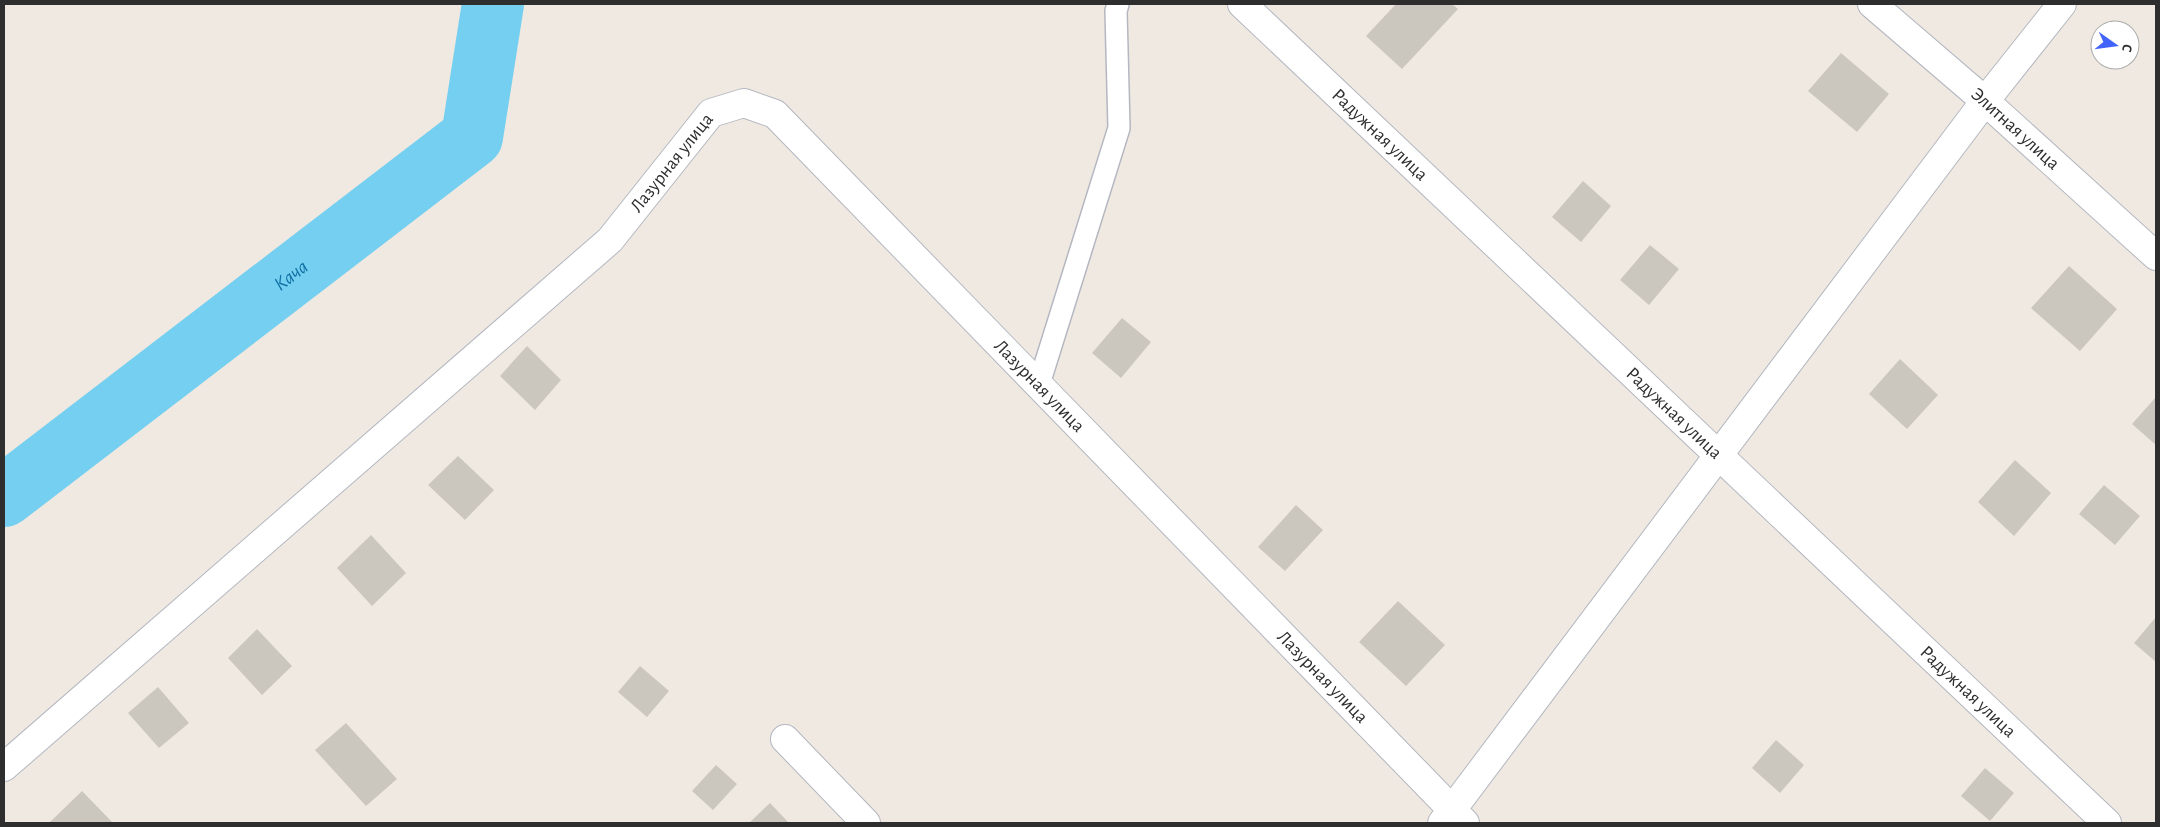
<svg xmlns="http://www.w3.org/2000/svg" width="2160" height="827" font-family="'Alegreya Sans',sans-serif">
	<rect width="100%" height="100%" fill="#efe9e1"/>
	<g fill="none" stroke-linecap="round" stroke-linejoin="round">
		<!-- river -->
		<path stroke="#75cff0" stroke-width="62" id="s1" d="M4,496L472,137L493,4"/>
	</g>
	<!-- building -->
	<path fill="#cbc7bf" d="M1396,4H1452L1458,9L1402,69L1366,36Z
		M1841,53L1889,94L1857,132L1808,91Z
		M1583,181L1611,206L1581,242L1552,217Z
		M1650,245L1679,269L1649,305L1620,280Z
		M2069,266L2117,309L2080,351L2031,308Z
		M1122,318L1151,342L1121,378L1092,353Z
		M527,346L561,380L535,410L500,376Z
		M1900,359L1938,395L1907,429L1869,394Z
		M2156,397V445L2132,424Z
		M458,456L494,490L465,520L428,485Z
		M2015,460L2051,493L2014,536L1978,502Z
		M2104,485L2140,516L2115,545L2079,514Z
		M1296,505L1323,530L1285,571L1258,547Z
		M371,535L406,573L372,606L337,568Z
		M1398,601L1445,645L1406,686L1359,642Z
		M2156,617V662L2134,643Z
		M257,629L292,666L262,695L228,658Z
		M640,666L669,691L647,717L618,692Z
		M158,687L189,723L159,748L128,713Z
		M346,723L397,779L366,806L315,750Z
		M1776,740L1804,765L1780,793L1752,768Z
		M716,765L737,784L713,810L692,791Z
		M1985,768L2014,793L1990,821L1961,796Z
		M82,791L113,823H49Z
		M770,803L789,823H749Z"/>
	<g fill="none" stroke-linecap="round" stroke-linejoin="round">
		<defs>
			<path id="service" d="M1039,384L1119,128L1116,11L1118,4"/>
			<g id="minor">
				<path id="s2" d="M1242,4L2107,823"/>
				<path id="s3" d="M1872,4L1985,101L2156,256"/>
				<path d="M785,739L866,823"/>
				<path id="s4" d="M4,767L610,240L711,113L744,103L775,114L1465,823"/>
				<path d="M1442,823L1985,101L2062,4"/>
			</g>
		</defs>
		<!-- service casing -->
		<use href="#service" stroke="#b4b7c1" stroke-width="24"/>
		<!-- minor casing -->
		<use href="#minor" stroke="#b4b7c1" stroke-width="30"/>
		<!-- service -->
		<use href="#service" stroke="#fff" stroke-width="21"/>
		<!-- minor -->
		<use href="#minor" stroke="#fff" stroke-width="28"/>
	</g>
	<g text-anchor="middle" dominant-baseline="central" stroke-width="5" stroke-linejoin="round" paint-order="stroke">
		<!-- street labels -->
		<g font-size="19" fill="#2e2e2e" stroke="#fff">
			<text stroke="none"><textPath href="#s3" startOffset="190">Элитная улица</textPath></text>
			<text stroke="none"><textPath href="#s2" startOffset="190">Радужная улица</textPath></text>
			<text stroke="none"><textPath href="#s4" startOffset="902">Лазурная улица</textPath></text>
			<text stroke="none"><textPath href="#s4" startOffset="1412">Лазурная улица</textPath></text>
			<text stroke="none"><textPath href="#s2" startOffset="595">Радужная улица</textPath></text>
			<text stroke="none"><textPath href="#s4" startOffset="1818">Лазурная улица</textPath></text>
			<text stroke="none"><textPath href="#s2" startOffset="1000">Радужная улица</textPath></text>
		</g>
		<!-- water labels -->
		<g font-size="20" font-style="italic" fill="#0d6fa3" stroke="#fff">
			<text stroke="none"><textPath href="#s1" startOffset="362">Кача</textPath></text>
		</g>
	</g>
	<!-- border -->
	<rect width="2160" height="827" fill="none" stroke="#2e2e2e" stroke-width="10"/>
	<!-- north arrow -->
	<g transform="translate(2115 45) rotate(104)"><circle r="24" fill="#ffffff" stroke="#ababab"/>
	<path d="M0-4L9 19L0 12L-9 19Z" fill="#4264fb"/>
	<text y="-8" font-size="14" font-weight="bold" text-anchor="middle" fill="#2e2e2e">С</text>
	</g>
</svg>
